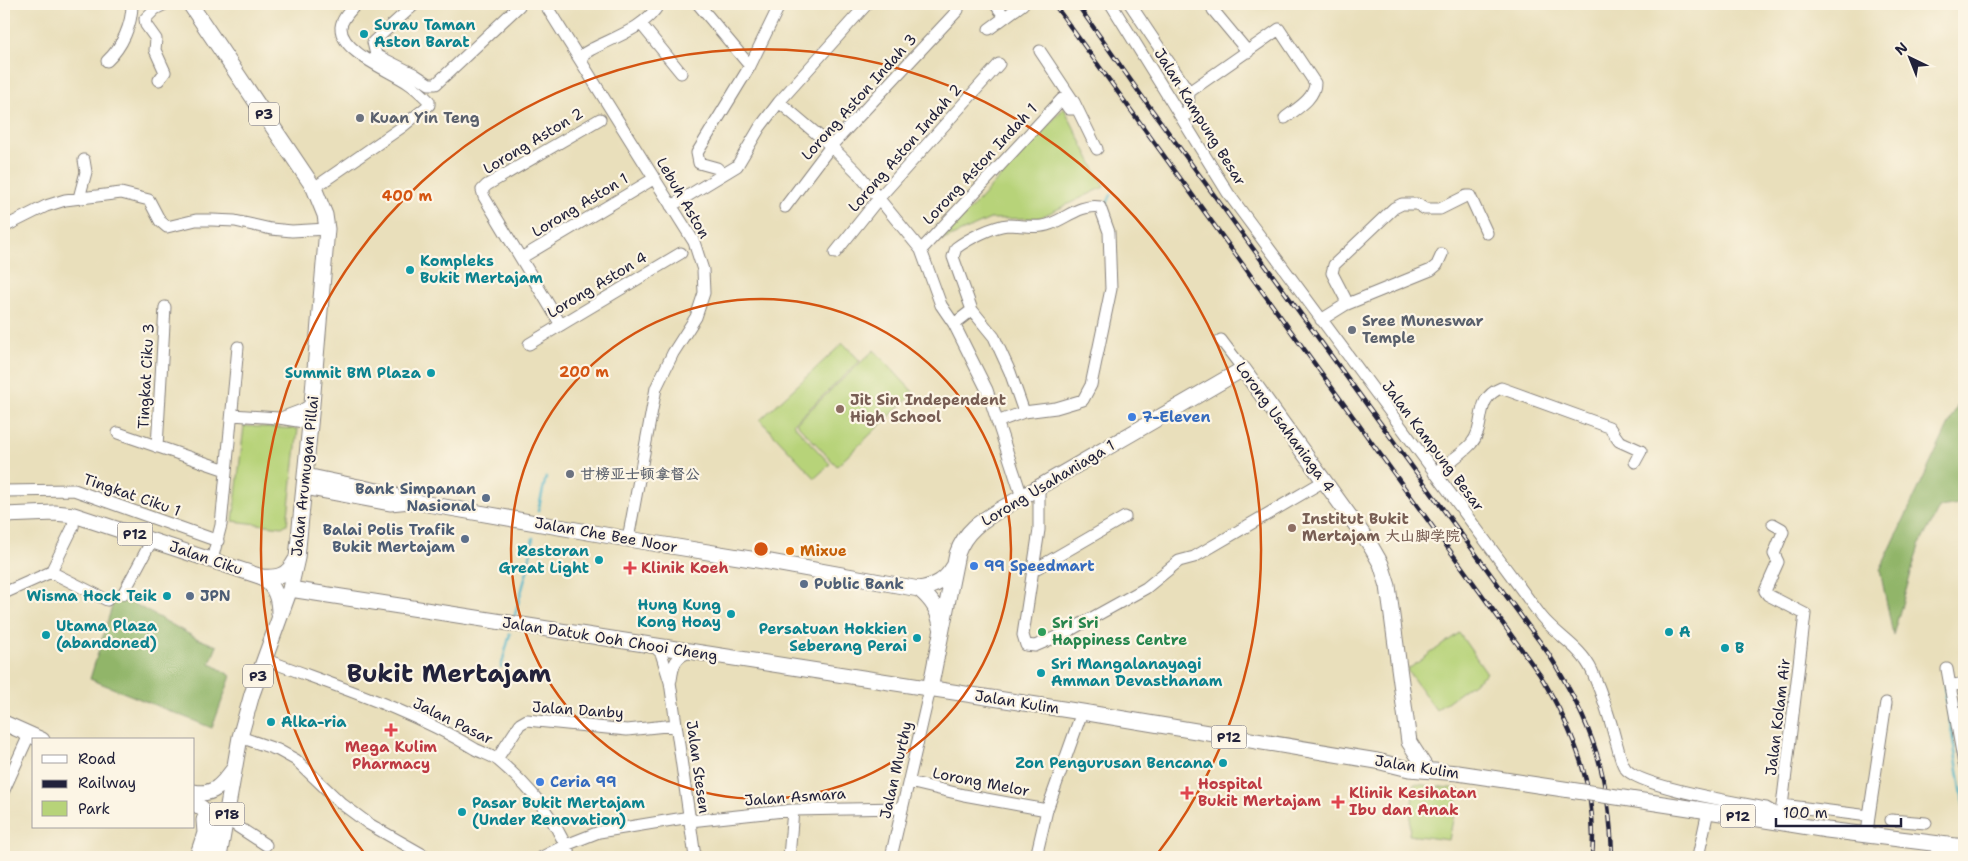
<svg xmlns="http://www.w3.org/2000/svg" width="1968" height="861" font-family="'Shantell Sans','LXGW WenKai TC',sans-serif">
	<rect width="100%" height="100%" fill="#fcf5e5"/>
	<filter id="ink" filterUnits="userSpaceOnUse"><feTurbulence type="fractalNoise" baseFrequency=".02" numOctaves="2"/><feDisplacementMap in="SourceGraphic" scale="10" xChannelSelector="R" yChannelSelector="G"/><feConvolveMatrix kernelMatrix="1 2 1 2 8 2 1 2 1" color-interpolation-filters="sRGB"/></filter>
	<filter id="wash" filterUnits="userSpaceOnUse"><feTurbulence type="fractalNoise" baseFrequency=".0096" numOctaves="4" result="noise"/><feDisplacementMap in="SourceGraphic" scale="20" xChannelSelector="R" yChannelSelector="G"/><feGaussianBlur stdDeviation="1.12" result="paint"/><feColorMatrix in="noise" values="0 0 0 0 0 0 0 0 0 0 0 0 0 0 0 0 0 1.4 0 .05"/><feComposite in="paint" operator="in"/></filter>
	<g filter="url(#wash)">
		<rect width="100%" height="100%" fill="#e9dfbb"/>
		<!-- green -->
		<path fill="#b7d379" stroke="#6c7a5a" d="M1064,108L1104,187L1039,218L990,219L941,241Z
			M843,343L860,361L793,424L830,464L815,478L760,420Z
			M874,350L914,393L837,466L796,423Z
			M244,426L298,429L287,524L282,527L233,521Z
			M1459,633L1487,673L1436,710L1407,670Z
			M1414,784L1459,789L1449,840L1409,835Z"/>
		<!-- forest -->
		<path fill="#91b569" stroke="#5a6c52" d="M1964,392V503L1940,507L1919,546L1893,635L1880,570Z
			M129,601L196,638L217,646L210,663L231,676L212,728L90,679L113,603Z"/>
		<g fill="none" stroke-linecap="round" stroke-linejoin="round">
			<!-- stream -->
			<path stroke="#46b1c5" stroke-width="2.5" d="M1105,208L1111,195
				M538,511L546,477
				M514,618L528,568L533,538
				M501,667L510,634
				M1944,685L1964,807"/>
		</g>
	</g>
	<g filter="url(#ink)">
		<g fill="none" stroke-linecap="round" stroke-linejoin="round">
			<defs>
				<path id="minor" d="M415,4L373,42L376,55L414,74L429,84H436L519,6L520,4
					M545,4L694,242L703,270L704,293L696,317L673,353L656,388L628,539
					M698,4L750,66
					M995,4L1005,17
					M1111,4L1228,193L1541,616C1557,636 1581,647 1592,671C1602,694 1610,718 1616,742C1619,750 1620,761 1625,768C1638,787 1740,803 1766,808L1773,812L1780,823
					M1130,4L1189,92
					M1213,4V10L1248,52
					M641,24L681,73
					M989,29L1023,4
					M1040,51L1074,102L1097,149
					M107,61C122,47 132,25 132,4
					M581,61L585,53L592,49C615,37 645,28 659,4
					M159,80L165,72L155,50L156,39L146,25L145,19L155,9L165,4
					M779,102L831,146L857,172L921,250L941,305L954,324L987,390L1022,497
					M1183,119L1188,112L1189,92L1279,29L1315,83C1315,99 1296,109 1285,118
					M723,174L717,168L699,163L697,153L750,66L780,4
					M314,188L402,127L429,105V101C423,95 416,88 408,83C391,71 340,52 341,27C342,18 351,10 356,4
					M79,198L86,172L84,160
					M671,206L737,166L760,127L779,102L867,4
					M785,207L831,146L958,10
					M4,227L46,206L65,200L121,193L149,200L160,221L167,227L196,220H212L235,221L271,229L292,231L327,229
					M921,250L1062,99L1069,109H1077
					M835,253L879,198L999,64
					M521,258L655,178
					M1345,305L1431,270L1437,265L1442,254
					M1321,320L1345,305V298L1332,273L1334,265L1394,208L1402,204H1417L1425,209H1440L1466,196H1470L1487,233
					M954,324L972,310
					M561,325L484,197L482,190L487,185L600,119
					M1221,340L1243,369
					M529,344L681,253
					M232,415L279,418L310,423
					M281,418L302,410L312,404
					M997,422L1024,412L1056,408L1083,400L1091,385L1111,289L1109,232L1100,207C1080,204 1067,218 1050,224C1038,229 1021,225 1008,225C993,226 968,239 956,248L953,257L972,310L994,337L1010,372L1024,412
					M118,433L226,470
					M157,447L165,307
					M1434,473C1446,464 1461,455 1471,444C1487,426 1473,399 1501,388L1609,427L1619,441L1641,451L1635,462
					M1039,487V530L1023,635L1026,645L1035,646L1063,634L1146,588L1179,561L1194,557L1324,481
					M4,491L74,490L218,541
					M1773,524L1782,529L1783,532L1774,554L1778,562L1765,591L1768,595L1805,614L1780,823
					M212,560L221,525L238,347
					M1032,571L1125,517
					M51,572L107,600
					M51,572L73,527L74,515
					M4,593L51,572
					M123,594L152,540
					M654,646L661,653L670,682L695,857
					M264,659C335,686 410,709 475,749C482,753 492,755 499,761C533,790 553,816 571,857
					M1947,669L1964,764
					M671,680C673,665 675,656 691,652
					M1950,686L1964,683
					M240,737L278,750L296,760L342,804L369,824L427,857
					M497,759L520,724L527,720L627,730L676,725
					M909,782L964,795L1047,810
					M4,790L29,735
					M1782,805L1869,816
					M226,819L266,845
					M1891,820L1926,823
					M690,821L793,810L902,808
					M1867,835L1869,816L1886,703
					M542,857L566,845L599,832L690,817
					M789,857L793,810
					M891,857L930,689
					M1036,857L1047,810L1082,712
					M1698,857L1708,811
					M1937,857V844"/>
				<path id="major" d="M190,4L314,188L325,215L327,229L312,404L297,558L290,589L252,694L240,737L219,857
					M306,476L392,494
					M304,487L390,503L410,501L628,539L770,562L919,589C936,586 945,581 954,566
					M4,515L55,513L74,515L262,577C278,578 287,576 295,561
					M262,577C275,587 279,597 279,614
					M290,589L1082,712L1377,761L1409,769L1458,773
					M919,589C932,600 939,610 941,627
					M930,689L957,554C965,531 981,521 1001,509L1243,369L1369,543L1381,564L1388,586L1409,742L1427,770
					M4,723L42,740
					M194,792C213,796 222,785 233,770
					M194,803C215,815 216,826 212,849
					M1696,809L1827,830L1964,847
					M197,857L205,833L204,820"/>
			</defs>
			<!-- minor casing -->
			<use href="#minor" stroke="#86807b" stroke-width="13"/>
			<!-- major casing -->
			<use href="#major" stroke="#86807b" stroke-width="17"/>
			<!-- minor -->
			<use href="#minor" stroke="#fff" stroke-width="11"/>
			<!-- major -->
			<use href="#major" stroke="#fff" stroke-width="15"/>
			<defs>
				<path id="rail" d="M1054,4L1540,675C1574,731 1598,791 1592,857
					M1077,4L1141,95L1548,653C1592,723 1610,775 1612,857"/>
			</defs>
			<!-- rail casing -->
			<use href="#rail" stroke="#22223b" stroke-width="4.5"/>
			<!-- rail -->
			<use href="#rail" stroke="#fcf5e5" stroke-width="2.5" stroke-dasharray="8" stroke-linecap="butt"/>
			<defs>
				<path id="major-bridge" d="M1458,773L1696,809"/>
			</defs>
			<!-- major-bridge casing -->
			<use href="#major-bridge" stroke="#86807b" stroke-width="17" stroke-linecap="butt"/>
			<!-- major-bridge -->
			<use href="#major-bridge" stroke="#fff" stroke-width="15"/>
		</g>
	</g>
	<!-- distance rings -->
	<g fill="none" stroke="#d45411" stroke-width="2.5">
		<circle cx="761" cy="549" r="250"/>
		<path d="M367 857A500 500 0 1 1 1155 857"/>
	</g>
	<!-- markers -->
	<g fill="#0f9aa8" stroke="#fcf5e5" stroke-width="2">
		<circle cx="364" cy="34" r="5"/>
		<circle cx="410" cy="270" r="5"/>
		<circle cx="431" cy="373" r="5"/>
		<circle cx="599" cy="560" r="5"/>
		<circle cx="167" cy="596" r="5"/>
		<circle cx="731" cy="614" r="5"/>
		<circle cx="1669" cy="632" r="5"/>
		<circle cx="46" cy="635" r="5"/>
		<circle cx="917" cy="638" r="5"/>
		<circle cx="1725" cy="648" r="5"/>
		<circle cx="1041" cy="673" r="5"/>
		<circle cx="271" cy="722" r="5"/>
		<circle cx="1223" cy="763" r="5"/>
		<circle cx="462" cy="812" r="5"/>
	</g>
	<g fill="#6b7280" stroke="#fcf5e5" stroke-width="2">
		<circle cx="360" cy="118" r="5"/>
		<circle cx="1352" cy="330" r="5"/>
		<circle cx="570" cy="474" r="5"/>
	</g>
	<g fill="#8d6e63" stroke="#fcf5e5" stroke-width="2">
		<circle cx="840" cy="409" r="5"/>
		<circle cx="1292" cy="528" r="5"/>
	</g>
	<g fill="#3f7fe0" stroke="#fcf5e5" stroke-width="2">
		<circle cx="1132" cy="417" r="5"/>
		<circle cx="974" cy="566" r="5"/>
		<circle cx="540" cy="782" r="5"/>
	</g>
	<g fill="#5c6f8a" stroke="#fcf5e5" stroke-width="2">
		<circle cx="486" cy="498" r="5"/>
		<circle cx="465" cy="539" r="5"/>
		<circle cx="804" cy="584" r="5"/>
		<circle cx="190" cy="596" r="5"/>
	</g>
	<circle fill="#e8710a" stroke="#fcf5e5" stroke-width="2" cx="790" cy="551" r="5"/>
	<g fill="#e0444e" stroke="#fcf5e5" stroke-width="2">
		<path d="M627.5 560.5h5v5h5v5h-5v5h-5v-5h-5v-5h5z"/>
		<path d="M388.5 722.5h5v5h5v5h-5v5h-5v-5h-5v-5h5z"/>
		<path d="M1184.5 785.5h5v5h5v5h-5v5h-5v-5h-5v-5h5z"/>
		<path d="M1335.5 794.5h5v5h5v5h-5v5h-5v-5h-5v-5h5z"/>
	</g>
	<circle fill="#2e9e5b" stroke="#fcf5e5" stroke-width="2" cx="1042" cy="632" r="5"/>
	<g text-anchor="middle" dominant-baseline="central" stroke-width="4.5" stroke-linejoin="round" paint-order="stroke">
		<!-- shield labels -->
		<g fill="#fcf5e5" stroke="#63616e" stroke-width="1">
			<rect x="249" y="102.5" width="30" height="23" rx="4"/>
			<rect x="117.5" y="522.5" width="35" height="23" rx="4"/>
			<rect x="243" y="664.5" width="30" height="23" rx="4"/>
			<rect x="1211.5" y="725.5" width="35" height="23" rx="4"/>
			<rect x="209.5" y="802.5" width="35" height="23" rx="4"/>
			<rect x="1720.5" y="804.5" width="35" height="23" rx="4"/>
		</g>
		<g font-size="14" font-weight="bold" fill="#22223b">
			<text x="264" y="114">P3</text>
			<text x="135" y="534">P12</text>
			<text x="258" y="676">P3</text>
			<text x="1229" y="737">P12</text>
			<text x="227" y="814">P18</text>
			<text x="1738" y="816">P12</text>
		</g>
		<!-- culture labels -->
		<g font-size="15" font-weight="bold" fill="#0d838f" stroke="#fcf5e5" text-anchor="start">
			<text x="374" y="25">Surau Taman<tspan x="374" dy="17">Aston Barat</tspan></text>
			<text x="420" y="261">Kompleks<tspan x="420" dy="17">Bukit Mertajam</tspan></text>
			<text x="421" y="373" text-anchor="end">Summit BM Plaza</text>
			<text x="589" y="551" text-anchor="end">Restoran<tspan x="589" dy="17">Great Light</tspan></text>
			<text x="157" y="596" text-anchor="end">Wisma Hock Teik</text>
			<text x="721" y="605" text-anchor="end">Hung Kung<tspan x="721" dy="17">Kong Hoay</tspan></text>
			<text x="56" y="626">Utama Plaza<tspan x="56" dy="17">(abandoned)</tspan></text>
			<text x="907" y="629" text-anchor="end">Persatuan Hokkien<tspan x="907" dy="17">Seberang Perai</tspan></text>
			<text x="1679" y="632">A</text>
			<text x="1735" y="648">B</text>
			<text x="1051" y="664">Sri Mangalanayagi<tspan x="1051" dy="17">Amman Devasthanam</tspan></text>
			<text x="281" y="722">Alka-ria</text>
			<text x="1213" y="763" text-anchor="end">Zon Pengurusan Bencana</text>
			<text x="472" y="803">Pasar Bukit Mertajam<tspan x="472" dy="17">(Under Renovation)</tspan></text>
		</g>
		<!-- street labels -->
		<g font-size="15" fill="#22223b" stroke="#fcf5e5">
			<text transform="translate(859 97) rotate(-48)">Lorong Aston Indah 3</text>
			<text transform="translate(1200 117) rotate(58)">Jalan Kampung Besar</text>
			<text transform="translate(533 141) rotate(-31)">Lorong Aston 2</text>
			<text transform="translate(905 148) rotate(-49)">Lorong Aston Indah 2</text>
			<text transform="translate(980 164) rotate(-47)">Lorong Aston Indah 1</text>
			<text transform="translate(683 198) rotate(60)">Lebuh Aston</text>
			<text transform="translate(580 205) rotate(-31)">Lorong Aston 1</text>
			<text transform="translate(597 285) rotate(-31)">Lorong Aston 4</text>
			<text transform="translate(146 376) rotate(-87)">Tingkat Ciku 3</text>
			<text transform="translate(1285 427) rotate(54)">Lorong Usahaniaga 4</text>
			<text transform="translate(1433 446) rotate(53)">Jalan Kampung Besar</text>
			<text transform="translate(305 476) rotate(-84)">Jalan Arumugan Pillai</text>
			<text transform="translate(1048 483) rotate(-31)">Lorong Usahaniaga 1</text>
			<text transform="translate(132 495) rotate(19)">Tingkat Ciku 1</text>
			<text transform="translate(606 535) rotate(10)">Jalan Che Bee Noor</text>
			<text transform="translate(206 558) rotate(19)">Jalan Ciku</text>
			<text transform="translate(610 639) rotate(9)">Jalan Datuk Ooh Chooi Cheng</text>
			<text transform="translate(1017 702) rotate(9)">Jalan Kulim</text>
			<text transform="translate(578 710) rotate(4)">Jalan Danby</text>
			<text transform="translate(1778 717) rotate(-83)">Jalan Kolam Air</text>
			<text transform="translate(453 721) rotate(26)">Jalan Pasar</text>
			<text transform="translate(698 767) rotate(82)">Jalan Stesen</text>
			<text transform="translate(1417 767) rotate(9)">Jalan Kulim</text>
			<text transform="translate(896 770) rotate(-77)">Jalan Murthy</text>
			<text transform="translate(981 782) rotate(11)">Lorong Melor</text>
			<text transform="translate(795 797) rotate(-4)">Jalan Asmara</text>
		</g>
		<!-- worship labels -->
		<g font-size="15" font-weight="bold" fill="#5b616d" stroke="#fcf5e5" text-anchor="start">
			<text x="370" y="118">Kuan Yin Teng</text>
			<text x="1362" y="321">Sree Muneswar<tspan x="1362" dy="17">Temple</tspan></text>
			<text x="580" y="474">甘榜亚士顿拿督公</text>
		</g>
		<!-- education labels -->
		<g font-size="15" font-weight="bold" fill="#785e54" stroke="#fcf5e5" text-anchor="start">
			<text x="850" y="400">Jit Sin Independent<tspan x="850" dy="17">High School</tspan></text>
			<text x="1302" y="519">Institut Bukit<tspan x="1302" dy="17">Mertajam 大山脚学院</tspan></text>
		</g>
		<!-- shop labels -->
		<g font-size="15" font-weight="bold" fill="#366cbe" stroke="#fcf5e5" text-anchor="start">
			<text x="1142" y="417">7-Eleven</text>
			<text x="984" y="566">99 Speedmart</text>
			<text x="550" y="782">Ceria 99</text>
		</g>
		<!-- service labels -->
		<g font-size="15" font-weight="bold" fill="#4e5e75" stroke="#fcf5e5" text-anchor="end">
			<text x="476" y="489">Bank Simpanan<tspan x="476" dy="17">Nasional</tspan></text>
			<text x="455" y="530">Balai Polis Trafik<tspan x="455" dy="17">Bukit Mertajam</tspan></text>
			<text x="814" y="584" text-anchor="start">Public Bank</text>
			<text x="200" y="596" text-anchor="start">JPN</text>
		</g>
		<!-- food labels -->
		<g font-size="15" font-weight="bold" fill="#c56008" stroke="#fcf5e5" text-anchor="start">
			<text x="800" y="551">Mixue</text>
		</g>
		<!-- health labels -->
		<g font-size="15" font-weight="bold" fill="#be3a42" stroke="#fcf5e5" text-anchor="start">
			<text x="641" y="568">Klinik Koeh</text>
			<text x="391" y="747" text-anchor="middle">Mega Kulim<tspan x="391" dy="17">Pharmacy</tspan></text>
			<text x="1198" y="784">Hospital<tspan x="1198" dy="17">Bukit Mertajam</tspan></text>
			<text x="1349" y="793">Klinik Kesihatan<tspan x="1349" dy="17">Ibu dan Anak</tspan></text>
		</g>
		<!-- leisure labels -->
		<g font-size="15" font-weight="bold" fill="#27864d" stroke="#fcf5e5" text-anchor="start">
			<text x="1052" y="623">Sri Sri<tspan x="1052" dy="17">Happiness Centre</tspan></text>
		</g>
		<!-- town labels -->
		<g font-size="25" font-weight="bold" fill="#22223b" stroke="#fcf5e5">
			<text x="449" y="673">Bukit Mertajam</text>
		</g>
	</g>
	<circle cx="761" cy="549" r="8" fill="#d45411" stroke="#fcf5e5" stroke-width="2.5"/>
	<g font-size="15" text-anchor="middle" font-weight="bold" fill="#d45411" stroke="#fcf5e5" stroke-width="4.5" stroke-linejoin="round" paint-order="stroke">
		<text x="407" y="201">400 m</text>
		<text x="584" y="377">200 m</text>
	</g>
	<!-- margin -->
	<rect width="1968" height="861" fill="none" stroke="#fcf5e5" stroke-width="20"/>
	<!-- legend -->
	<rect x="32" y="738" width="162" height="90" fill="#fcf5e5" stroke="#a5a1a1"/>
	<rect x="42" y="755" width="25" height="8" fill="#ffffff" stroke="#a5a1a1"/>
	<text x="78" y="764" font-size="15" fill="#22223b">Road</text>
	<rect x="42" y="780" width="25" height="8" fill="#22223b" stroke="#a5a1a1"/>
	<text x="78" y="788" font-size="15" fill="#22223b">Railway</text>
	<rect x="42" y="801" width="25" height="15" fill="#b7d379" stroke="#a5a1a1"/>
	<text x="78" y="814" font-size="15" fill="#22223b">Park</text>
	<!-- north arrow -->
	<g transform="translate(1910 58) rotate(317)" stroke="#fcf5e5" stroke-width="4" paint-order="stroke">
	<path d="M0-4L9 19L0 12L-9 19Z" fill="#22223b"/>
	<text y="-8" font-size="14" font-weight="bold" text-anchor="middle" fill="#22223b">N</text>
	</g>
	<!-- scale -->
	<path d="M1776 818v8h125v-8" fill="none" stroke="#22223b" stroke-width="2.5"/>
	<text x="1783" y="818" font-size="15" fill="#22223b" stroke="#fcf5e5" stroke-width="4" paint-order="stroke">100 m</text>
</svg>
